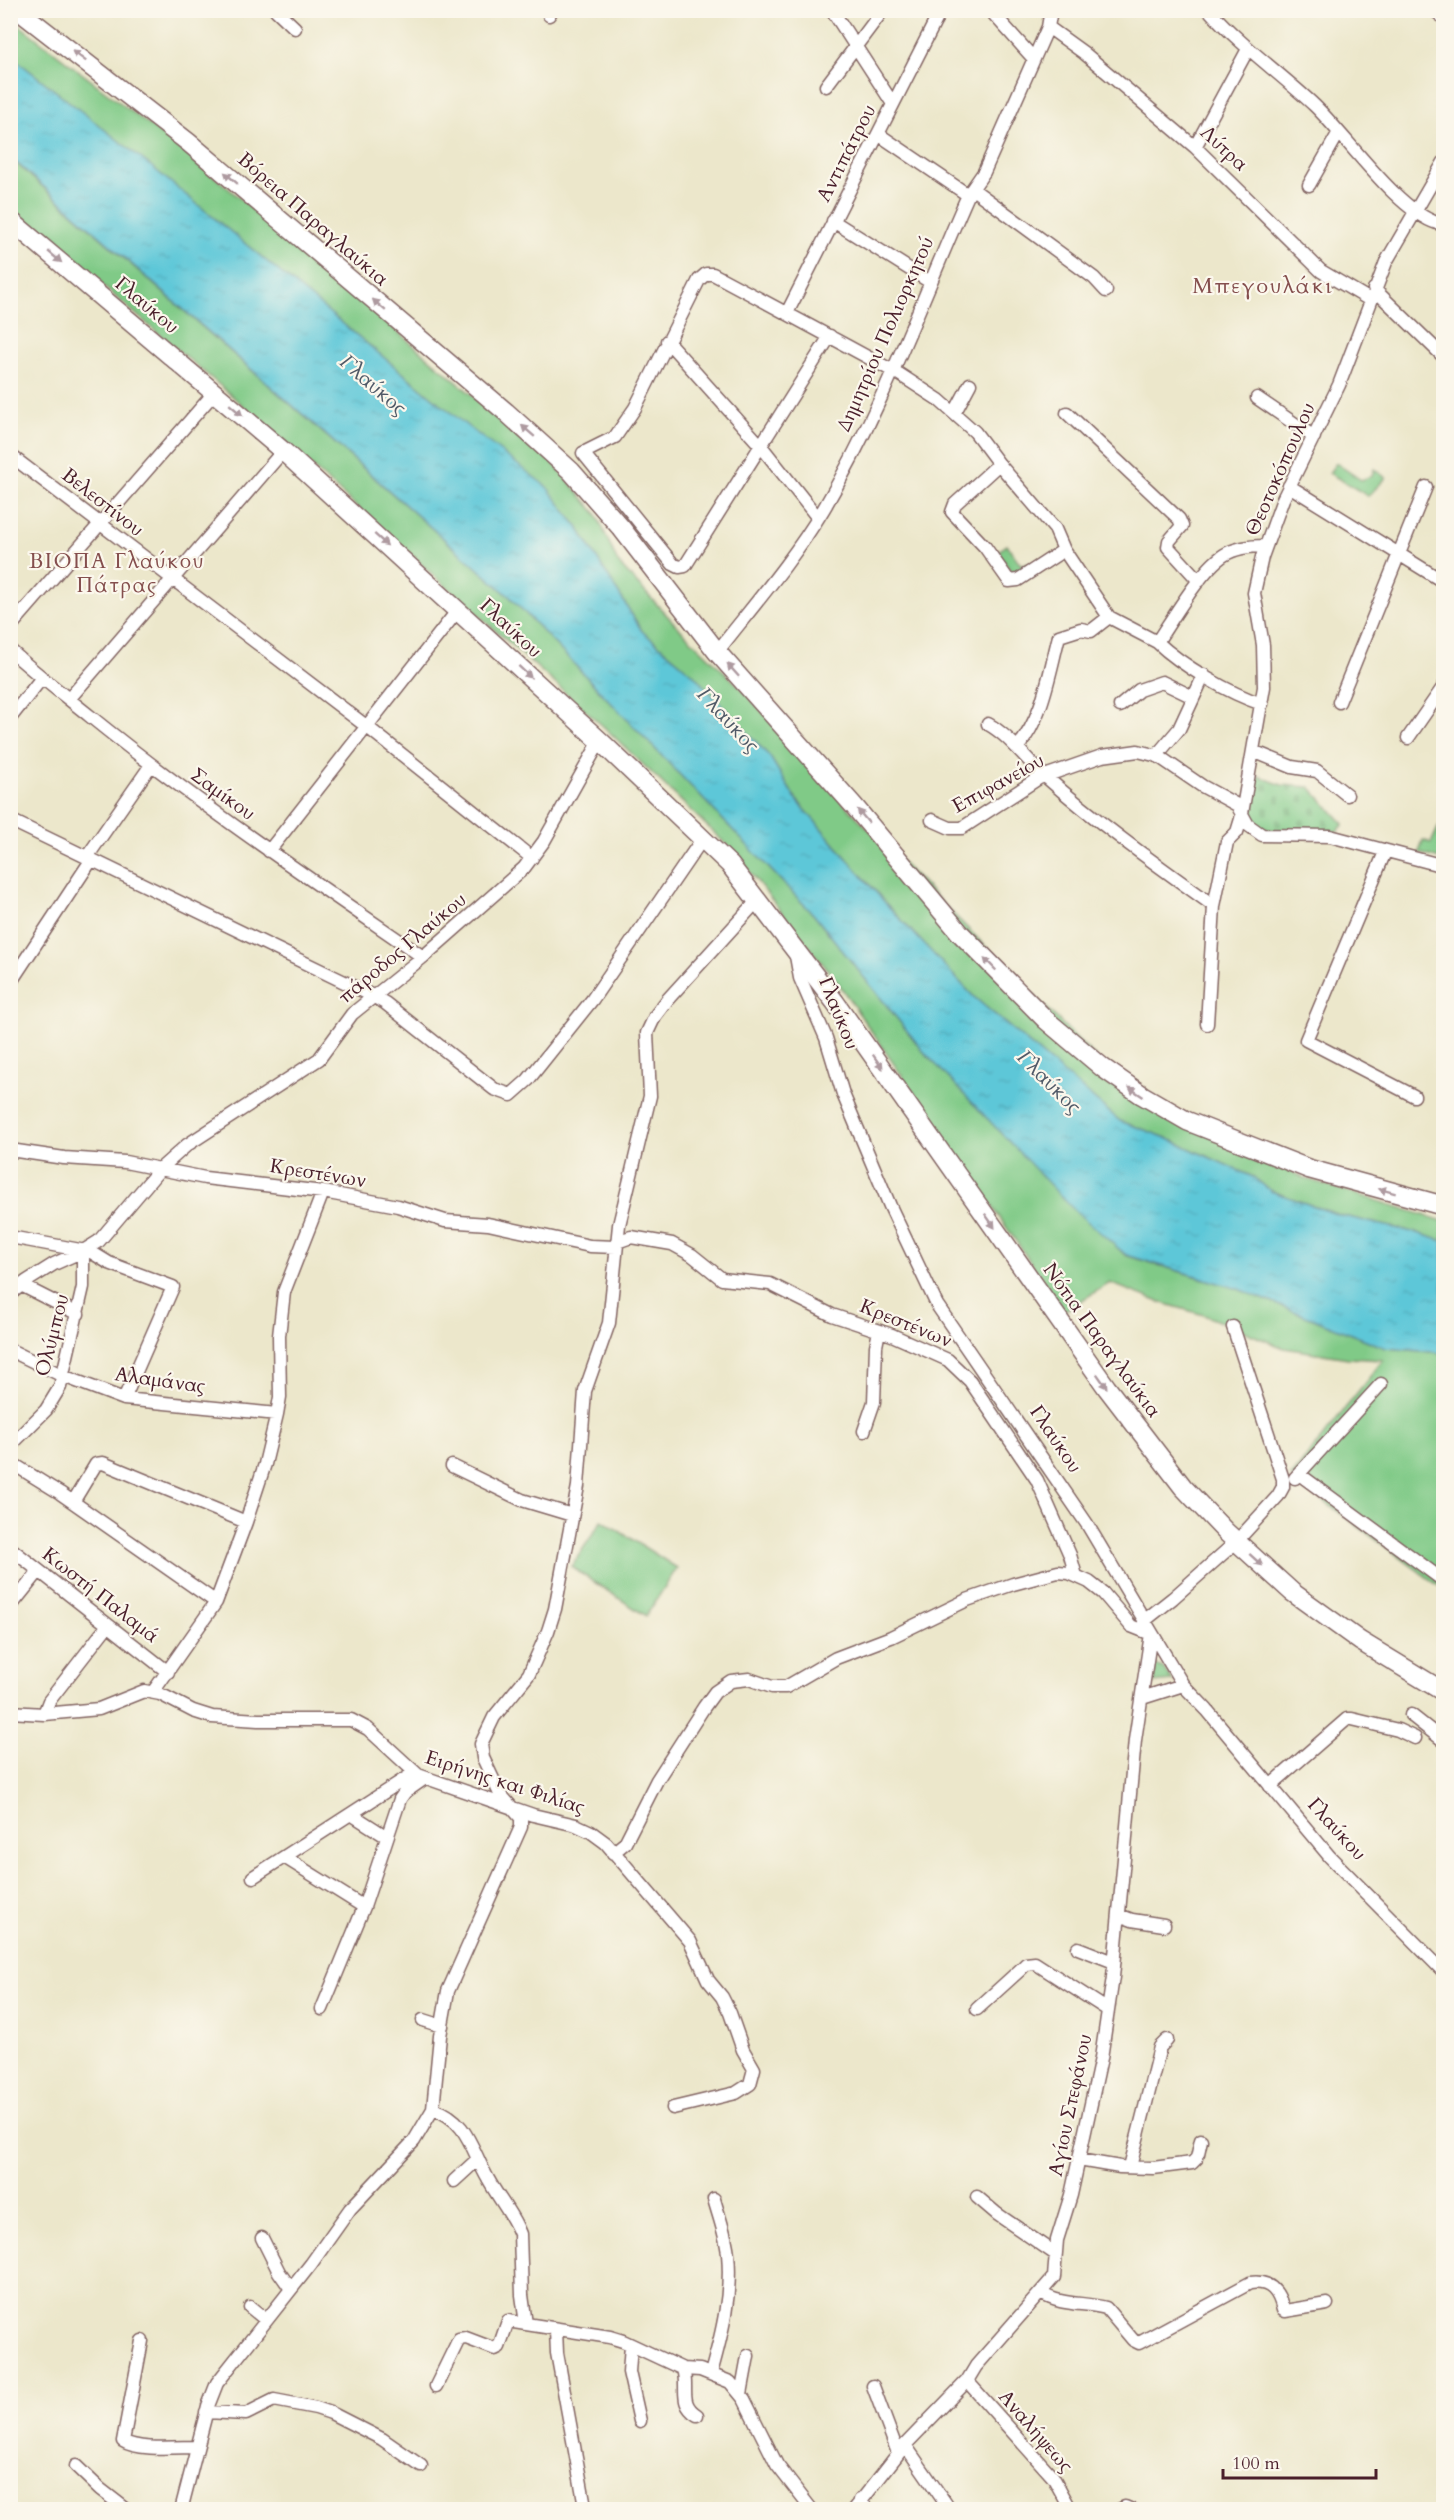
<svg xmlns="http://www.w3.org/2000/svg" width="1454" height="2520" font-family="Cardo,serif">
	<defs>
		<pattern id="cemetery-stones" width="16" height="16" patternUnits="userSpaceOnUse" patternTransform="scale(1.5)"><rect width="16" height="16" fill="#80ca87"/><path d="M2 7V4a2 2 0 0 1 4 0v3zM10 15v-3a2 2 0 0 1 4 0v3z" fill="#70ad75"/></pattern>
		<pattern id="water-ripples" width="26" height="14" patternUnits="userSpaceOnUse" patternTransform="scale(1.5)"><rect width="26" height="14" fill="#5dc7d8"/><path d="M2 4q2-2 4 0t4 0M15 11q2-2 4 0t4 0" fill="none" stroke="#52aaba"/></pattern>
	</defs>
	<rect width="100%" height="100%" fill="#fbf7ec"/>
	<filter id="ink" filterUnits="userSpaceOnUse"><feTurbulence type="fractalNoise" baseFrequency=".0167" numOctaves="2"/><feDisplacementMap in="SourceGraphic" scale="12" xChannelSelector="R" yChannelSelector="G"/><feConvolveMatrix kernelMatrix="1 2 1 2 8 2 1 2 1" color-interpolation-filters="sRGB"/></filter>
	<filter id="wash" filterUnits="userSpaceOnUse"><feTurbulence type="fractalNoise" baseFrequency=".008" numOctaves="4" result="noise"/><feDisplacementMap in="SourceGraphic" scale="24" xChannelSelector="R" yChannelSelector="G"/><feGaussianBlur stdDeviation="1.35" result="paint"/><feColorMatrix in="noise" values="0 0 0 0 0 0 0 0 0 0 0 0 0 0 0 0 0 1.4 0 .05"/><feComposite in="paint" operator="in"/></filter>
	<g filter="url(#wash)">
		<rect width="100%" height="100%" fill="#ece7cb"/>
		<!-- green -->
		<path fill="#80ca87" stroke="#657459" stroke-width="1.5" d="M10,18L196,161L554,464L596,513L618,563L680,629L743,690L848,808L1122,1084L1304,1178L1443,1221V1241L1417,1233L1339,1215L1271,1191L1253,1177L1164,1137L1120,1121L974,997L888,906L795,798L770,757L693,674L642,631L577,526L547,488L466,425L152,167L11,56Z
			M10,158L510,597L814,915L924,1052L1125,1255L1238,1289L1386,1348L1443,1353V1589L1291,1477L1383,1360L1348,1358L1284,1348L1204,1315L1159,1302L1110,1283L1064,1311L838,983L733,851L605,728L231,395L11,208Z
			M1336,463L1361,480L1372,476L1374,469L1386,478L1368,496L1329,473Z
			M1007,545L1021,565L1026,563L1027,565L1013,574L997,552Z
			M1439,826L1443,828V860L1419,853L1423,840L1431,843Z
			M602,1520L677,1568L646,1616L571,1567Z
			M1155,1665L1163,1668L1173,1681L1154,1683Z"/>
		<!-- cemetery -->
		<path fill="url(#cemetery-stones)" stroke="#657459" stroke-width="1.5" d="M1258,776L1282,785L1310,787L1344,824L1337,832C1308,826 1280,839 1253,824L1249,812Z"/>
		<!-- water -->
		<path fill="url(#water-ripples)" stroke="#547382" stroke-width="1.5" d="M11,56L152,167L466,425L547,487L577,526L642,631L693,674L770,757L795,798L888,906L974,997L1120,1121L1164,1137L1253,1177L1271,1191L1339,1215L1417,1233L1443,1241V1353L1386,1348L1238,1289L1126,1255L1074,1210L924,1052L814,915L510,597L11,158Z"/>
	</g>
	<g filter="url(#ink)">
		<g fill="none" stroke-linecap="round" stroke-linejoin="round">
			<defs>
				<path id="street" d="M276,10L295,28
					M832,10L893,104
					M990,10L1034,59
					M1209,10C1241,46 1280,73 1315,106C1346,136 1398,211 1437,223
					M1434,10L1444,18
					M549,15L552,10
					M1048,27L1084,53L1195,147L1321,271L1370,300
					M826,86L883,10
					M878,134L968,195
					M1195,147L1248,49
					M1309,185L1338,134
					M974,190L1094,278L1106,291
					M833,221L930,282
					M1374,289L1444,357
					M787,313L941,10
					M830,336L685,566L679,567L673,564L583,453L615,437L635,408L699,280L706,274H713C773,306 833,338 893,371L899,374L939,400L975,432L999,464L1055,529L1064,550L1109,617L1157,642
					M667,341L761,446L818,518
					M1257,398L1314,437
					M955,412L970,384
					M1067,413L1179,519L1182,526L1169,541L1168,547L1199,581
					M10,455L366,726L532,858
					M999,464L955,504L952,512L985,547L1009,581L1018,580L1064,550
					M1289,486L1444,582
					M10,627L215,392
					M10,650C36,674 64,695 91,717C197,803 310,879 423,957
					M717,652C753,606 793,560 823,510C882,410 921,301 968,195L984,172L1048,27L1051,10
					M69,699L283,451
					M1339,702L1426,487
					M1262,704C1230,694 1181,665 1157,642C1173,618 1201,570 1224,555C1235,548 1253,546 1265,546
					M1120,706L1139,690L1162,682L1193,697
					M10,718L41,679
					M988,724C1011,737 1026,760 1046,777C1099,824 1157,865 1214,906
					M1408,738L1444,686
					M1017,748C1043,718 1049,674 1059,636L1081,629L1091,631L1109,617
					M1253,751L1292,767L1317,771L1347,795
					M1156,756L1179,729L1204,675
					M10,820L365,992L385,1003L494,1089L511,1095L528,1080L592,1000L703,838
					M932,820L950,828H962L1039,778L1102,756L1138,751L1158,756L1202,786L1237,805L1248,825L1262,835L1330,836L1444,866
					M269,851L458,610
					M1385,852L1306,1040L1414,1096
					M87,857L151,765
					M759,899L668,999L655,1016L647,1033L650,1096L619,1225L609,1323L585,1391L578,1486L555,1609L548,1631L529,1674L494,1717L481,1744L483,1758L500,1794L521,1818V1827L448,1991L440,2036L433,2109C468,2119 472,2152 488,2179C497,2196 509,2210 517,2227L520,2234L522,2295L526,2324L610,2337L623,2341L683,2369L700,2370L730,2382L744,2399L777,2465L812,2510
					M796,956L800,978L826,1038L843,1094L890,1206L937,1305L1087,1524L1183,1685L1207,1710L1330,1857L1444,1972
					M10,983L92,859
					M1207,1024L1214,906L1227,842L1237,832L1241,819L1264,687L1263,645L1254,593L1262,557L1283,499L1339,385L1386,262L1444,162
					M10,1150L64,1158L125,1162L205,1178L323,1192L398,1206L445,1221L488,1224L590,1246L616,1247
					M10,1237L91,1252L109,1263L173,1287L124,1399
					M617,1242L631,1237L672,1244L692,1255L722,1279L770,1284L832,1315L892,1335L948,1360L970,1381L1037,1480L1070,1555L1076,1576
					M21,1285L78,1314
					M10,1294L27,1281L54,1264L83,1251L99,1241L160,1169L187,1145L319,1059L352,1014L423,957L524,868L544,841L600,741
					M10,1350L63,1376L124,1399L277,1414
					M864,1431L874,1402L876,1346L879,1331
					M10,1446L46,1410L60,1387L83,1287V1251
					M10,1462L60,1493L216,1602
					M452,1466L522,1500L572,1515
					M1299,1474L1444,1581
					M1295,1478L1381,1384
					M73,1502L96,1464L103,1463L246,1522
					M10,1548L168,1672
					M10,1607L39,1571
					M1144,1621L1173,1598L1236,1542L1278,1496L1283,1487V1479L1233,1327
					M153,1692L216,1602L246,1522L265,1464L277,1414L280,1397L279,1336L284,1292L323,1192
					M1142,1698L1183,1685
					M10,1712L44,1714L99,1709L144,1691L160,1694L193,1711L212,1717L258,1720H351L368,1729L418,1775L533,1815L576,1825L591,1832L606,1843L690,1941L708,1980L722,1997L730,2013L743,2050L754,2069L750,2084L736,2093L673,2108
					M44,1714L49,1701L108,1625
					M1411,1715L1444,1741
					M1270,1786L1347,1719H1352L1398,1730L1415,1738
					M351,1814L387,1837
					M613,1853L625,1843L657,1780L704,1707L715,1692L731,1681L749,1679L772,1687H786L836,1658L891,1637L967,1600L1013,1584L1058,1572L1069,1573L1089,1582L1103,1593L1131,1626L1151,1634L1135,1740L1113,1977L1101,2058L1071,2195L1057,2240L1054,2277L976,2366L967,2381L905,2445L854,2510
					M284,1857L364,1907
					M253,1877L414,1773
					M1119,1915L1132,1920L1164,1925
					M1078,1948L1114,1962
					M322,2009L364,1907L400,1799L405,1792L425,1778
					M977,2009L1020,1970L1026,1964L1035,1963L1108,2010
					M423,2020L442,2026
					M1079,2160L1120,2167L1153,2168L1192,2163L1197,2158L1201,2140
					M1130,2167L1160,2047L1167,2040
					M454,2181L478,2159
					M977,2197L997,2214L1054,2253
					M262,2238L279,2272L291,2289
					M1041,2293C1061,2306 1084,2302 1106,2308L1133,2340L1139,2343L1250,2283C1271,2280 1279,2292 1283,2310L1285,2311L1327,2304
					M250,2307L266,2320
					M556,2330L557,2353L585,2506
					M142,2341L123,2441C138,2451 178,2447 197,2447
					M631,2345L629,2372L640,2421
					M683,2369C689,2388 678,2403 697,2415
					M711,2373C722,2334 732,2294 728,2254C726,2235 719,2217 714,2199
					M967,2381L1053,2477L1071,2510
					M436,2386L459,2339L466,2338L495,2349L499,2347L508,2321L526,2324
					M873,2386L898,2453
					M741,2394L748,2356
					M206,2412L246,2414L274,2400L316,2408L331,2413L382,2439L421,2466
					M905,2445L946,2504
					M76,2466L100,2489L127,2510
					M860,2500L868,2510
					M181,2510L208,2406L217,2383L311,2264L350,2209L414,2141L433,2109
					M1119,2510L1125,2507L1132,2510"/>
				<path id="primary" d="M18,10L188,142L506,412L571,471L622,529L717,652L854,806L960,933L1046,1020L1103,1068L1142,1095L1187,1121L1309,1169L1444,1206
					M10,220L283,451L600,741L730,865L835,1002L1107,1388L1183,1487L1226,1532L1292,1592L1360,1641L1444,1692"/>
			</defs>
			<!-- street casing -->
			<use href="#street" stroke="#836563" stroke-width="15"/>
			<!-- primary casing -->
			<use href="#primary" stroke="#836563" stroke-width="21"/>
			<!-- street -->
			<use href="#street" stroke="#fff" stroke-width="12"/>
			<!-- primary -->
			<use href="#primary" stroke="#fff" stroke-width="18"/>
		</g>
		<!-- one-way arrows -->
		<defs><path id="oneway-solid" d="M-6-.8H1V-3.2L6.5 0L1 3.2V.8H-6Z" transform="scale(1.5)"/></defs>
		<g fill="#ae9aa0">
			<use href="#oneway-solid" transform="translate(79 56) rotate(-143)"/>
			<use href="#oneway-solid" transform="translate(231 178) rotate(-139)"/>
			<use href="#oneway-solid" transform="translate(55 257) rotate(40)"/>
			<use href="#oneway-solid" transform="translate(379 305) rotate(-139)"/>
			<use href="#oneway-solid" transform="translate(236 410) rotate(41)"/>
			<use href="#oneway-solid" transform="translate(528 431) rotate(-139)"/>
			<use href="#oneway-solid" transform="translate(381 540) rotate(42)"/>
			<use href="#oneway-solid" transform="translate(733 670) rotate(-132)"/>
			<use href="#oneway-solid" transform="translate(525 672) rotate(43)"/>
			<use href="#oneway-solid" transform="translate(863 816) rotate(-130)"/>
			<use href="#oneway-solid" transform="translate(990 964) rotate(-134)"/>
			<use href="#oneway-solid" transform="translate(878 1062) rotate(55)"/>
			<use href="#oneway-solid" transform="translate(1136 1092) rotate(-146)"/>
			<use href="#oneway-solid" transform="translate(1387 1191) rotate(-165)"/>
			<use href="#oneway-solid" transform="translate(990 1221) rotate(55)"/>
			<use href="#oneway-solid" transform="translate(1102 1381) rotate(55)"/>
			<use href="#oneway-solid" transform="translate(1256 1560) rotate(42)"/>
		</g>
	</g>
	<g text-anchor="middle" dominant-baseline="central" stroke-width="4.5" stroke-linejoin="round" paint-order="stroke">
		<!-- street labels -->
		<g font-size="20" fill="#4a1f2b" stroke="#fbf7ec">
			<text transform="translate(1224 148) rotate(43)">Λύτρα</text>
			<text transform="translate(846 153) rotate(-63)">Αντιπάτρου</text>
			<text transform="translate(313 219) rotate(41)">Βόρεια Παραγλαύκια</text>
			<text transform="translate(147 305) rotate(40)">Γλαύκου</text>
			<text transform="translate(885 334) rotate(-66)">Δημητρίου Πολιορκητού</text>
			<text transform="translate(1280 469) rotate(-66)">Θεοτοκόπουλου</text>
			<text transform="translate(103 502) rotate(38)">Βελεστίνου</text>
			<text transform="translate(511 628) rotate(43)">Γλαύκου</text>
			<text transform="translate(998 783) rotate(-29)">Επιφανείου</text>
			<text transform="translate(223 794) rotate(36)">Σαμίκου</text>
			<text transform="translate(402 948) rotate(-40)">πάροδος Γλαύκου</text>
			<text transform="translate(839 1013) rotate(68)">Γλαύκου</text>
			<text transform="translate(318 1173) rotate(9)">Κρεστένων</text>
			<text transform="translate(906 1323) rotate(22)">Κρεστένων</text>
			<text transform="translate(52 1335) rotate(-76)">Ολύμπου</text>
			<text transform="translate(1102 1340) rotate(54)">Νότια Παραγλαύκια</text>
			<text transform="translate(160 1380) rotate(8)">Αλαμάνας</text>
			<text transform="translate(1056 1439) rotate(56)">Γλαύκου</text>
			<text transform="translate(101 1595) rotate(38)">Κωστή Παλαμά</text>
			<text transform="translate(505 1782) rotate(18)">Ειρήνης και Φιλίας</text>
			<text transform="translate(1337 1829) rotate(48)">Γλαύκου</text>
			<text transform="translate(1070 2105) rotate(-78)">Αγίου Στεφάνου</text>
			<text transform="translate(1036 2431) rotate(49)">Αναλήψεως</text>
		</g>
		<!-- water labels -->
		<g font-size="21" font-style="italic" fill="#515a68" stroke="#fbf7ec">
			<text transform="translate(373 385) rotate(41)">Γλαύκος</text>
			<text transform="translate(728 720) rotate(47)">Γλαύκος</text>
			<text transform="translate(1049 1082) rotate(45)">Γλαύκος</text>
		</g>
		<!-- neighbourhood labels -->
		<g font-size="21" letter-spacing="1.5" fill="#854f4e" stroke="#fbf7ec">
			<text x="117" y="561">ΒΙΟΠΑ Γλαύκου<tspan x="117" dy="24">Πάτρας</tspan></text>
		</g>
		<!-- quarter labels -->
		<g font-size="22" letter-spacing="1.5" fill="#854f4e" stroke="#fbf7ec">
			<text x="1263" y="286">Μπεγουλάκι</text>
		</g>
	</g>
	<!-- margin -->
	<rect width="1454" height="2520" fill="none" stroke="#fbf7ec" stroke-width="36"/>
	<!-- scale -->
	<path d="M1223 2469v9h153v-9" fill="none" stroke="#4a1f2b" stroke-width="3"/>
	<text x="1232" y="2469" font-size="18" fill="#4a1f2b" stroke="#fbf7ec" stroke-width="4.5" paint-order="stroke">100 m</text>
</svg>
